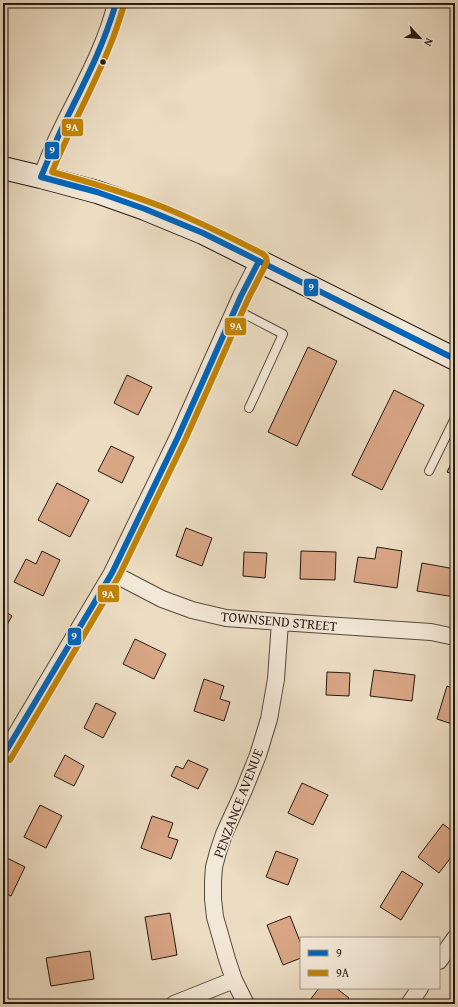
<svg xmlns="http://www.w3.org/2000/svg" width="458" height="1007" font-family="'Gentium Book Plus',serif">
	<rect width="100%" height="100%" fill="#ebdcc2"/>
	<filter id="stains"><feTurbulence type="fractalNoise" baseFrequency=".005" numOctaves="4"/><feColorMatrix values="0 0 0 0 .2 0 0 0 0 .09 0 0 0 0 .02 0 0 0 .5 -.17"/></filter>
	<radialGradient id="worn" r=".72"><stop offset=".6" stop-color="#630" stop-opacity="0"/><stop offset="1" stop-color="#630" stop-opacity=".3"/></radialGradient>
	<!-- building -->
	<path fill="#d9a685" stroke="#241912" d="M308,347L337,361L297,446L268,432Z
		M127,375L152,387L138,415L114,403Z
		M394,390L424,405L382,490L352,475Z
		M111,446L134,457L122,483L98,471Z
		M455,456V475L447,472Z
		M57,483L89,500L70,537L38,520Z
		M186,528L212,538L202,566L176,556Z
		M377,547L402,551L397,588L354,582L358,557L375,559Z
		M42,551L60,560L43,596L14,582L26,559L36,564Z
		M301,551L336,552L335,580L300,579Z
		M244,552L267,553L265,578L243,576Z
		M422,563L455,569V597L417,591Z
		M3,610L12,616L3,632Z
		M135,639L166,654L154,679L123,664Z
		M374,670L415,675L412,701L370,696Z
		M327,672L350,673L349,696L326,695Z
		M204,679L224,686L220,699L230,702L224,721L194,711Z
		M447,686L455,689V725L437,719Z
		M96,703L116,713L103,738L84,728Z
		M65,755L84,766L74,786L54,776Z
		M188,760L208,769L198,789L171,776L176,766L183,769Z
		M302,783L328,795L313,825L288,813Z
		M40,805L62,816L46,848L24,837Z
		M152,816L173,823L168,837L178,840L171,859L141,848Z
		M443,824L455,833V852L439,873L418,857Z
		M276,851L298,859L288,885L266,877Z
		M3,856L25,867L11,896L3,892Z
		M402,871L423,884L401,920L380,907Z
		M170,913L177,955L152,960L145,917Z
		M290,916L301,944V958L283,965L267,925Z
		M90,951L94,979L51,986L46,958Z
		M319,988H336L349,998L344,1004H307Z"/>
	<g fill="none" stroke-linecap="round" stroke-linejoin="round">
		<defs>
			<path id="lane" d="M235,309L283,334L249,408
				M429,471L455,418"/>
			<path id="street" d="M41,177C46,166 50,154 55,143C76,97 104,53 116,3
				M112,573L162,599L192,610L226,618L280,622L431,632L455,637
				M3,756L112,573L178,437L241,296L259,261
				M439,961L455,938
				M174,1004L234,980
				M246,1004L234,980L227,959L215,917L213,899V881L214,867L218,852L224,834L244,790L258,755L269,719L276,679L280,622
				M409,1004L420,988"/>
			<path id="secondary" d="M3,168L41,177L97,192L145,209L203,233L455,359"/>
		</defs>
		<!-- lane casing -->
		<use href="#lane" stroke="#564a3e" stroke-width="10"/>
		<!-- street casing -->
		<use href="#street" stroke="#564a3e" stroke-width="18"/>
		<!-- secondary casing -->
		<use href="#secondary" stroke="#241912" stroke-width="24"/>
		<!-- lane -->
		<use href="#lane" stroke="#f2e8d7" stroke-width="8"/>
		<!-- street -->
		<use href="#street" stroke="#f2e8d7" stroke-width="16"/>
		<!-- secondary -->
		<use href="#secondary" stroke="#f2e8d7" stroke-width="22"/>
		<defs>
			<path id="bus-1" d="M116,3C103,48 83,85 63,126C55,143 48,160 41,177L97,192L145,209L203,233L455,359
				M3,756L112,573L178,437L241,296L259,261"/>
			<path id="bus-2" d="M10,760L119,576L185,440L248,299L267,262L266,257L263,254C230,237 197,221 163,207C126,193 89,182 52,172C70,128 94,87 111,43C116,31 120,18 124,5"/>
		</defs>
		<!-- bus-1 casing -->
		<use href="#bus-1" stroke="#f2e8d7" stroke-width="9"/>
		<!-- bus-2 casing -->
		<use href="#bus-2" stroke="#f2e8d7" stroke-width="9"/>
		<!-- bus-1 -->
		<use href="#bus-1" stroke="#0065bd" stroke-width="6"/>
		<!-- bus-2 -->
		<use href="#bus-2" stroke="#c28304" stroke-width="6"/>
	</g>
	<!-- markers -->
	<circle fill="#241912" stroke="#f2e8d7" stroke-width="1.5" cx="103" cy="62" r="3.5"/>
	<g text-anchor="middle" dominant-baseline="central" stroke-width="3.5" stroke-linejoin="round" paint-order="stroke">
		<!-- street labels -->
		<g font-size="14" fill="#241912" stroke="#f2e8d7">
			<text transform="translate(279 621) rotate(5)">TOWNSEND STREET</text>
			<text transform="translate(238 803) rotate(-69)">PENZANCE AVENUE</text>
		</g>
	</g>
	<g stroke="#f2e8d7" stroke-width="1.5">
		<rect x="61" y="118" width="23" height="19" rx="4" fill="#c28304"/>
		<rect x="44" y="141" width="16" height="19" rx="4" fill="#0065bd"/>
		<rect x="303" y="278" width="16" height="19" rx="4" fill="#0065bd"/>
		<rect x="224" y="317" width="23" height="19" rx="4" fill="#c28304"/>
		<rect x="97" y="584" width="23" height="19" rx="4" fill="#c28304"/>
		<rect x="67" y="627" width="15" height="19" rx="4" fill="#0065bd"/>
	</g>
	<g font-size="11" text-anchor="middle" font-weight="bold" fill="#fff">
		<text x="72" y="131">9A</text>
		<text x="52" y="154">9</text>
		<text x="311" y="291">9</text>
		<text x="236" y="330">9A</text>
		<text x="108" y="598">9A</text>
		<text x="74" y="640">9</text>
	</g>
	<!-- margin -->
	<rect width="458" height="1007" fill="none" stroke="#ebdcc2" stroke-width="16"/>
	<rect x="4" y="4" width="450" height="999" fill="none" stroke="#241912" stroke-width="2"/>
	<rect x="8" y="8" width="442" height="991" fill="none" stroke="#241912"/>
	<!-- legend -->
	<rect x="300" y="937" width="140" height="52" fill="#f2e8d7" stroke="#a09588"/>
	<rect x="308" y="950" width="20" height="6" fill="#0065bd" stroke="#a09588"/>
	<text x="336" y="957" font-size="12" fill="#241912">9</text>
	<rect x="308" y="970" width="20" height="6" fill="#c28304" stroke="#a09588"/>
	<text x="336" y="977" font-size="12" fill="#241912">9A</text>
	<!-- north arrow -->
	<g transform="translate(420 38) rotate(116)" stroke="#f2e8d7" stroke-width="3" paint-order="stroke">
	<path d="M0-3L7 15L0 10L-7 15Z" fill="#241912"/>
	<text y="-6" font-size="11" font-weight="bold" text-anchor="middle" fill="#241912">N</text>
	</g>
	<rect width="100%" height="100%" filter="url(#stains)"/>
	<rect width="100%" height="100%" fill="url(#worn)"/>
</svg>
